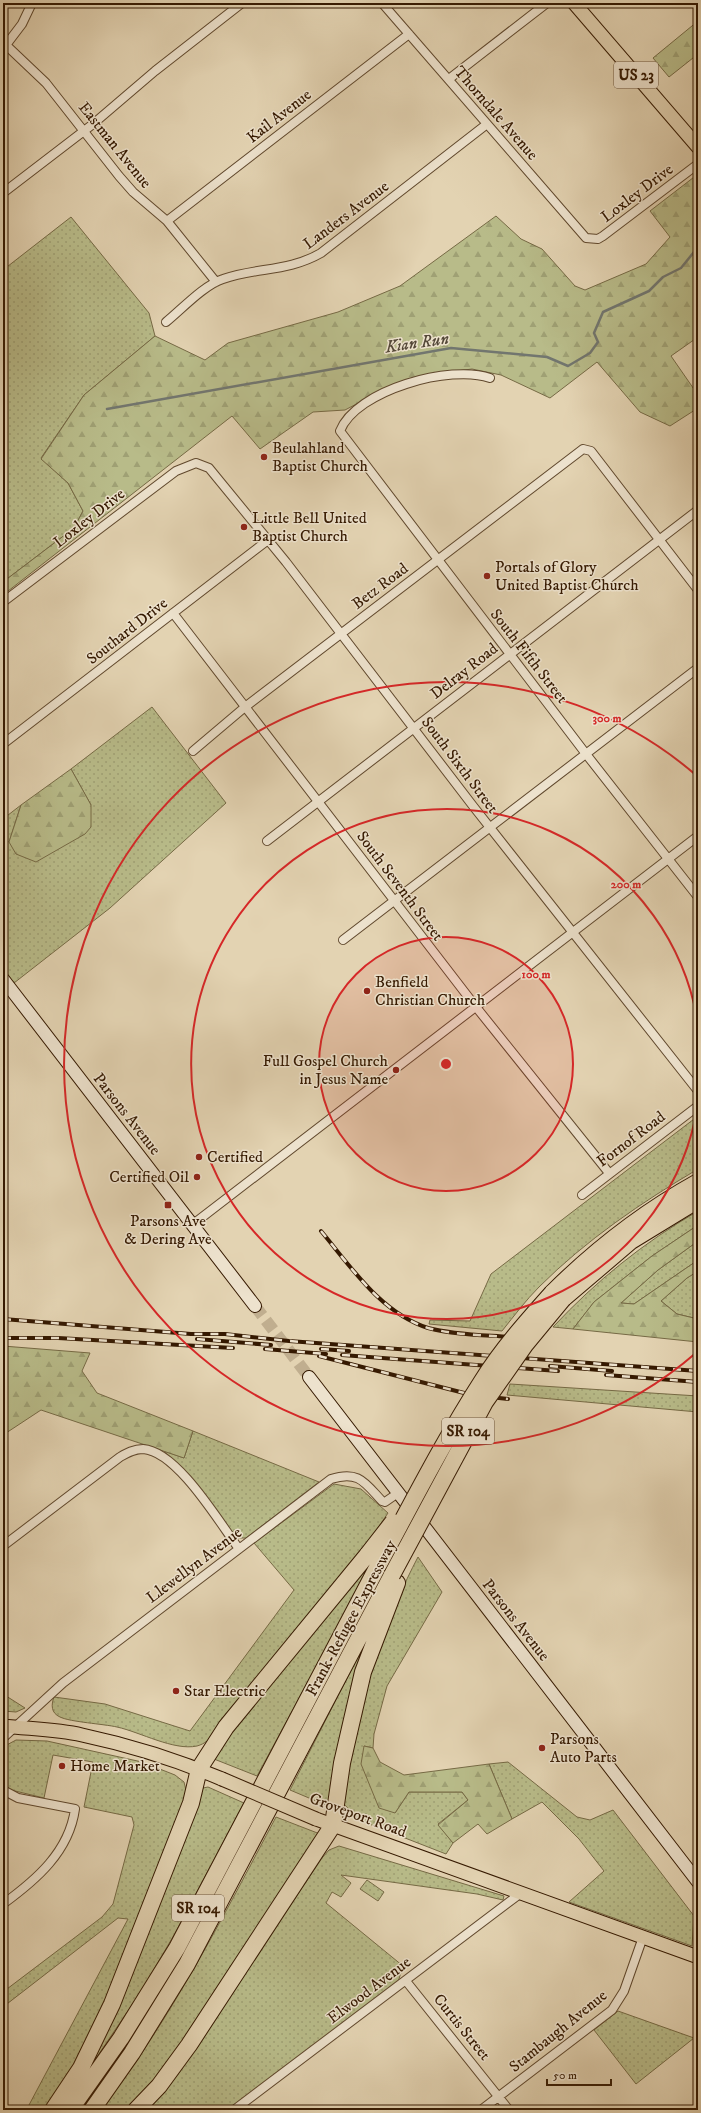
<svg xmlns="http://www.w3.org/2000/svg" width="701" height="2113" font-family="'IM FELL DW Pica',serif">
	<defs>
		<pattern id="green-dots" width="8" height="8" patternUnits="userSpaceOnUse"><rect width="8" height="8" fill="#b8bb89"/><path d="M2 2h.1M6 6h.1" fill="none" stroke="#9fa074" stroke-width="1.8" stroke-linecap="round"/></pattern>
		<pattern id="forest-firs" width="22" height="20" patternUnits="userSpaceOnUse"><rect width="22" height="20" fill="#b8bb89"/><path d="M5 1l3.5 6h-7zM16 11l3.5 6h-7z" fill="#9fa074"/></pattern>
	</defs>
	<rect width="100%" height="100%" fill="#e3d3b2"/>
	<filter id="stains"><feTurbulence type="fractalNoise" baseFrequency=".005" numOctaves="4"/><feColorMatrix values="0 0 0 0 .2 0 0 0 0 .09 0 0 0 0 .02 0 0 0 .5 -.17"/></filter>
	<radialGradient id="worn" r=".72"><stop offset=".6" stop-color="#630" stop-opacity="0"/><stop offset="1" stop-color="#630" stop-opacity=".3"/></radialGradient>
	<!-- green -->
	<path fill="url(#green-dots)" stroke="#766a45" d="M71,217L149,313L155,336L84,395L41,458L68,483L83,511L74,528L3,582V270Z
		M152,707L226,803L110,908L14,983L3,969V819L21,805L9,842L91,805L71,769Z
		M698,1116V1169C642,1202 586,1240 539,1287C526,1300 514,1316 502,1331L429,1324L430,1320L470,1321L491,1274Z
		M698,1211V1225L652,1256L594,1302L573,1329L553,1327C596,1281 643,1243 698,1211Z
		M698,1241V1260L634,1304L621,1303L658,1270Z
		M698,1271V1319L677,1314L661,1301L687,1278Z
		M510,1384L698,1396V1412L507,1395Z
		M193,1431L319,1482L246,1538H236L185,1471L164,1451L184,1458Z
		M334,1484L361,1489L388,1513L345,1576L217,1733C211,1738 205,1744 197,1746C174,1751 140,1732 117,1727C104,1724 70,1722 60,1717C51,1713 51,1705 54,1697L105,1704L190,1731L294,1590L254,1543Z
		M418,1557L442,1592L387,1686L374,1734L373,1748L364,1746L395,1813L409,1792H462L468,1800L438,1824L453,1843L446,1854L359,1820L343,1803C344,1781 350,1759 355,1737C368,1675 388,1614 418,1557Z
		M367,1565L370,1567L257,1776L214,1759L239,1722Z
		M366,1641L328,1806L290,1790Z
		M3,1694L25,1708L16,1712L3,1711Z
		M16,1740L47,1741L142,1762L175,1775L184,1782L188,1799L86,2048L46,2110H24L29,2105L128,1919L118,1918L3,2007V1992L102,1917L113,1904L134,1825L132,1817L84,1807L93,1762L53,1755L44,1798L11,1790L3,1785V1747Z
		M508,1762L577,1817L590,1820L613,1810L694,1916L692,1946L569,1902L604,1871L579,1839L542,1802L512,1819L489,1764Z
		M208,1787L244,1803L174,1935L140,1993L78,2085L171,1870L203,1788Z
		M276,1817L320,1834L159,2078L128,2110H101C171,2019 223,1917 276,1817Z
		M339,1846L504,1896L503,1900L477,1894L341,1875L351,1883L341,1897L332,1892L326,1903L403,1966L398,1982L229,2110H146L221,2009L322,1858L329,1850Z
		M367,1880L384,1892L378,1901L360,1889Z
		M618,2011L694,2038L636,2084L594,2030Z"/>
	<!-- forest -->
	<path fill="url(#forest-firs)" stroke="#766a45" d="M698,21V54L669,77L653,58Z
		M698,174V337L671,356L698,395V408L670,426L640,412L597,362L550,398L501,375L472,369L426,375L387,388L345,410L313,412L260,449L232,416L3,595V582L74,528L83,511L68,483L41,459L84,395L155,336L205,360L228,343L338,312L400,286L496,216L521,239L542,249L575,286L585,290L646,264L670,237L650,211Z
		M71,769L91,805V827L85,834L36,862L16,854L9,842L21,805Z
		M698,1225V1241L658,1270L621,1303L634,1304L698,1260V1271L687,1278L661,1301L677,1314L698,1319V1342L573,1329L594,1302L652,1256Z
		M3,1346L90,1353L82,1371L97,1393L193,1431L184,1458L41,1410L3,1435Z
		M364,1746L373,1748L380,1762L404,1775L489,1764L512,1819L487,1834L478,1824L453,1843L438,1825L468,1800L462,1792H409L395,1813L379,1808L361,1764Z"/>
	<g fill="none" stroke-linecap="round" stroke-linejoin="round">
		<!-- stream -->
		<path stroke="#72766f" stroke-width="2.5" d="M107,409L451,348L547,357L568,366L590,353L598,342L594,333L603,312L649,291L663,277L681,268L698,247"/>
		<!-- secondary-tunnel -->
		<path stroke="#c0ae8f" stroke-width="12" stroke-dasharray="12 6" stroke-linecap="butt" d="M255,1306L309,1377"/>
		<defs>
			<path id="street" d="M382,3L586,238L598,239L603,236L698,164
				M7,46L46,83L119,176L133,192L167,221L216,282
				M3,49L22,24L32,3
				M449,79L547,3
				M3,193L93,124L155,71L242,3
				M167,221L409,34
				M166,322C182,309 204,285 223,279C258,267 288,272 321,253L487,124
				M490,378C451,364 356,390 340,431L586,754L698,897
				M3,602L176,471L196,463L209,468L286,562L473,806L698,1091
				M173,613L476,1007L609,1173
				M3,744L268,540
				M193,751L245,707L583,449L591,451L698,590
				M267,841L698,510
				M343,940L698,668
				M582,1195L698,1106
				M192,1225L698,836
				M3,1546L120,1457C127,1453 134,1449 143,1449C177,1451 219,1522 239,1549
				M3,1738L63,1683L331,1479C359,1470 365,1483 382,1501L385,1502L398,1493
				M3,1790L18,1798L75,1809C69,1852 36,1880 3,1904
				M406,1981L509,2110
				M234,2110L521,1893
				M481,2110L612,2010L624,1991L643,1937"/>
			<path id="secondary" d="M3,979L255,1306
				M309,1377L698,1882"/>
			<path id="primary" d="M574,3L698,147
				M3,1726C29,1729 56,1729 82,1735C129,1745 177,1760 222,1779
				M316,1819L698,1957"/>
			<path id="highway" d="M552,1293C596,1249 644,1212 698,1182
				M563,1299L631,1241L698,1200
				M53,2110L81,2068L112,2004L191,1803L199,1769L226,1727L368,1554
				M70,2110L121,2038L177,1948L379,1564
				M92,2110L132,2053L187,1964L392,1575
				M136,2110L159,2086L189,2045L333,1825L342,1763L363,1672L397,1583"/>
		</defs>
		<!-- street casing -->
		<use href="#street" stroke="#60482d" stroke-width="10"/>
		<!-- secondary casing -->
		<use href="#secondary" stroke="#351901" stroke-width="14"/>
		<!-- primary casing -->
		<use href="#primary" stroke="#351901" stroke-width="15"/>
		<!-- highway casing -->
		<use href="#highway" stroke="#351901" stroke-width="18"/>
		<!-- street -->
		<use href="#street" stroke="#ede2cd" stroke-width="8"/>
		<!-- secondary -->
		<use href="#secondary" stroke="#ede2cd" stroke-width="12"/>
		<!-- primary -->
		<use href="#primary" stroke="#e3d3b2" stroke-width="13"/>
		<!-- highway -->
		<use href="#highway" stroke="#e3d3b2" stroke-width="16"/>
		<defs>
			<path id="rail" d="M321,1231C351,1267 381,1313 428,1328C455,1335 483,1335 510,1337
				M3,1319L191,1334H225L289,1341L698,1371
				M3,1338H58L233,1348
				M197,1339L271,1345
				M265,1349L326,1354
				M321,1349L349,1351
				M342,1355L558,1371
				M319,1356L472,1395L508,1399
				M550,1366L612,1371
				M606,1375L698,1382"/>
		</defs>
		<!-- rail casing -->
		<use href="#rail" stroke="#351901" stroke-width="4"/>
		<!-- rail -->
		<use href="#rail" stroke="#ede2cd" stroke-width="2.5" stroke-dasharray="8" stroke-linecap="butt"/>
		<defs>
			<path id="primary-bridge" d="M222,1779L316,1819"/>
			<path id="highway-bridge" d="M368,1554L393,1522
				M379,1564C412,1503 444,1440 482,1381C502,1349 527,1321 552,1293
				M392,1575L485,1402L525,1345L563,1299"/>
		</defs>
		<!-- primary-bridge casing -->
		<use href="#primary-bridge" stroke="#351901" stroke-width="15" stroke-linecap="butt"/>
		<!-- highway-bridge casing -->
		<use href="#highway-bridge" stroke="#351901" stroke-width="18" stroke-linecap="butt"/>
		<!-- primary-bridge -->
		<use href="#primary-bridge" stroke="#e3d3b2" stroke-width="13"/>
		<!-- highway-bridge -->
		<use href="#highway-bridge" stroke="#e3d3b2" stroke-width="16"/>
	</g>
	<!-- distance rings -->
	<circle cx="446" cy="1064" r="127" fill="#d62828" fill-opacity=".12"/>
	<g fill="none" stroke="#d62828" stroke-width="2">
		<circle cx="446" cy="1064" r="127"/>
		<path d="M698 1104A255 255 0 1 1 698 1024"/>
		<path d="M697 1352A382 382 0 1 1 697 776"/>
	</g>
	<!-- markers -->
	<g fill="#8f2418" stroke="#ede2cd" stroke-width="1.5">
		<circle cx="264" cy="457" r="4"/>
		<circle cx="244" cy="527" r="4"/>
		<circle cx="487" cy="576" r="4"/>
		<circle cx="367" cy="991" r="4"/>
		<circle cx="396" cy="1070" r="4"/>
		<circle cx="199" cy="1157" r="4"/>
		<circle cx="197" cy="1177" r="4"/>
		<rect x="164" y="1201" width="8" height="8" rx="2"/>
		<circle cx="176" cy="1691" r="4"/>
		<circle cx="542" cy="1748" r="4"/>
		<circle cx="62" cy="1766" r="4"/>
	</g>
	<g text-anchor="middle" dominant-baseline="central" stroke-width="3" stroke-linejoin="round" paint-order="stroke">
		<!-- shield labels -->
		<g fill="#ede2cd" stroke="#6c553e" stroke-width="1">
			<rect x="614" y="62" width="44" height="26" rx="3"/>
			<rect x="442" y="1418" width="52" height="26" rx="3"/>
			<rect x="172" y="1895" width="52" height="26" rx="3"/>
		</g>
		<g font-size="15" font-weight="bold" fill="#351901">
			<text x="636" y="75">US 23</text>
			<text x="468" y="1431">SR 104</text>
			<text x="198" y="1908">SR 104</text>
		</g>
		<!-- street labels -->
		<g font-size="16" fill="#351901" stroke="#ede2cd">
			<text transform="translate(496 113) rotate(49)">Thorndale Avenue</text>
			<text transform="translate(279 116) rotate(-38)">Kail Avenue</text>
			<text transform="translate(115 145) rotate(51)">Eastman Avenue</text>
			<text transform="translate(637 193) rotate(-37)">Loxley Drive</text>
			<text transform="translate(346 215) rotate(-37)">Landers Avenue</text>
			<text transform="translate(89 518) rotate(-38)">Loxley Drive</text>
			<text transform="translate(380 586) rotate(-37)">Betz Road</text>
			<text transform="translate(127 631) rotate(-38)">Southard Drive</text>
			<text transform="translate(529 656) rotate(52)">South Fifth Street</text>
			<text transform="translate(464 671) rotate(-38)">Delray Road</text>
			<text transform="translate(460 765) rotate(53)">South Sixth Street</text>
			<text transform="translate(400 886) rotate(53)">South Seventh Street</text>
			<text transform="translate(127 1114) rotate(52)">Parsons Avenue</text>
			<text transform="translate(631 1139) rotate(-37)">Fornof Road</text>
			<text transform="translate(194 1565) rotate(-37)">Llewellyn Avenue</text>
			<text transform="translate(351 1618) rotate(-62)">Frank-Refugee Expressway</text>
			<text transform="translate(516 1620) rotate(52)">Parsons Avenue</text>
			<text transform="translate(358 1815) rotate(20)">Groveport Road</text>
			<text transform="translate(369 1990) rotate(-37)">Elwood Avenue</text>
			<text transform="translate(462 2027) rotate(51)">Curtis Street</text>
			<text transform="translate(558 2031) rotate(-39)">Stambaugh Avenue</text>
		</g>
		<!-- poi labels -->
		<g font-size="16" fill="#351901" stroke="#ede2cd" text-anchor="start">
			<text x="272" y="448">Beulahland<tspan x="272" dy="18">Baptist Church</tspan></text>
			<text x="252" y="518">Little Bell United<tspan x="252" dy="18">Baptist Church</tspan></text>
			<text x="495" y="567">Portals of Glory<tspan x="495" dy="18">United Baptist Church</tspan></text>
			<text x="375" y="982">Benfield<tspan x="375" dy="18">Christian Church</tspan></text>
			<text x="388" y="1061" text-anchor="end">Full Gospel Church<tspan x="388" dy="18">in Jesus Name</tspan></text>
			<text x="207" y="1157">Certified</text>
			<text x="189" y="1177" text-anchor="end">Certified Oil</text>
			<text x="168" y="1221" text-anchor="middle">Parsons Ave<tspan x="168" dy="18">&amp; Dering Ave</tspan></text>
			<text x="184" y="1691">Star Electric</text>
			<text x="550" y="1739">Parsons<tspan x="550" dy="18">Auto Parts</tspan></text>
			<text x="70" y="1766">Home Market</text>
		</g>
		<!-- water labels -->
		<g font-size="17" font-style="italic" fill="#544838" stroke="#ede2cd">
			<text transform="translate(417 343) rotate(-8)">Kian Run</text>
		</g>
	</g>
	<circle cx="446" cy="1064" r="6" fill="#d62828" stroke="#ede2cd" stroke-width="2"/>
	<g font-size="12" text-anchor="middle" font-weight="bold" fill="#d62828" stroke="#ede2cd" stroke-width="3" stroke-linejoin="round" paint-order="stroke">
		<text x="607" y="722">300 m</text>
		<text x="626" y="888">200 m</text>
		<text x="536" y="978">100 m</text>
	</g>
	<!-- margin -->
	<rect width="701" height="2113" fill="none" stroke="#e3d3b2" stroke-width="16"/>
	<rect x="4" y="4" width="693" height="2105" fill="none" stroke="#351901" stroke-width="2"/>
	<rect x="8" y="8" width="685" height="2097" fill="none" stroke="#351901"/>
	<!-- scale -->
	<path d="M547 2079v6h64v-6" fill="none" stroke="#351901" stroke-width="2"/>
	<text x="553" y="2079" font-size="12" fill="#351901" stroke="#ede2cd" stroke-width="3" paint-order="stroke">50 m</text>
	<rect width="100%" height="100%" filter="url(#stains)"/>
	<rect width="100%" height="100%" fill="url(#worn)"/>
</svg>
